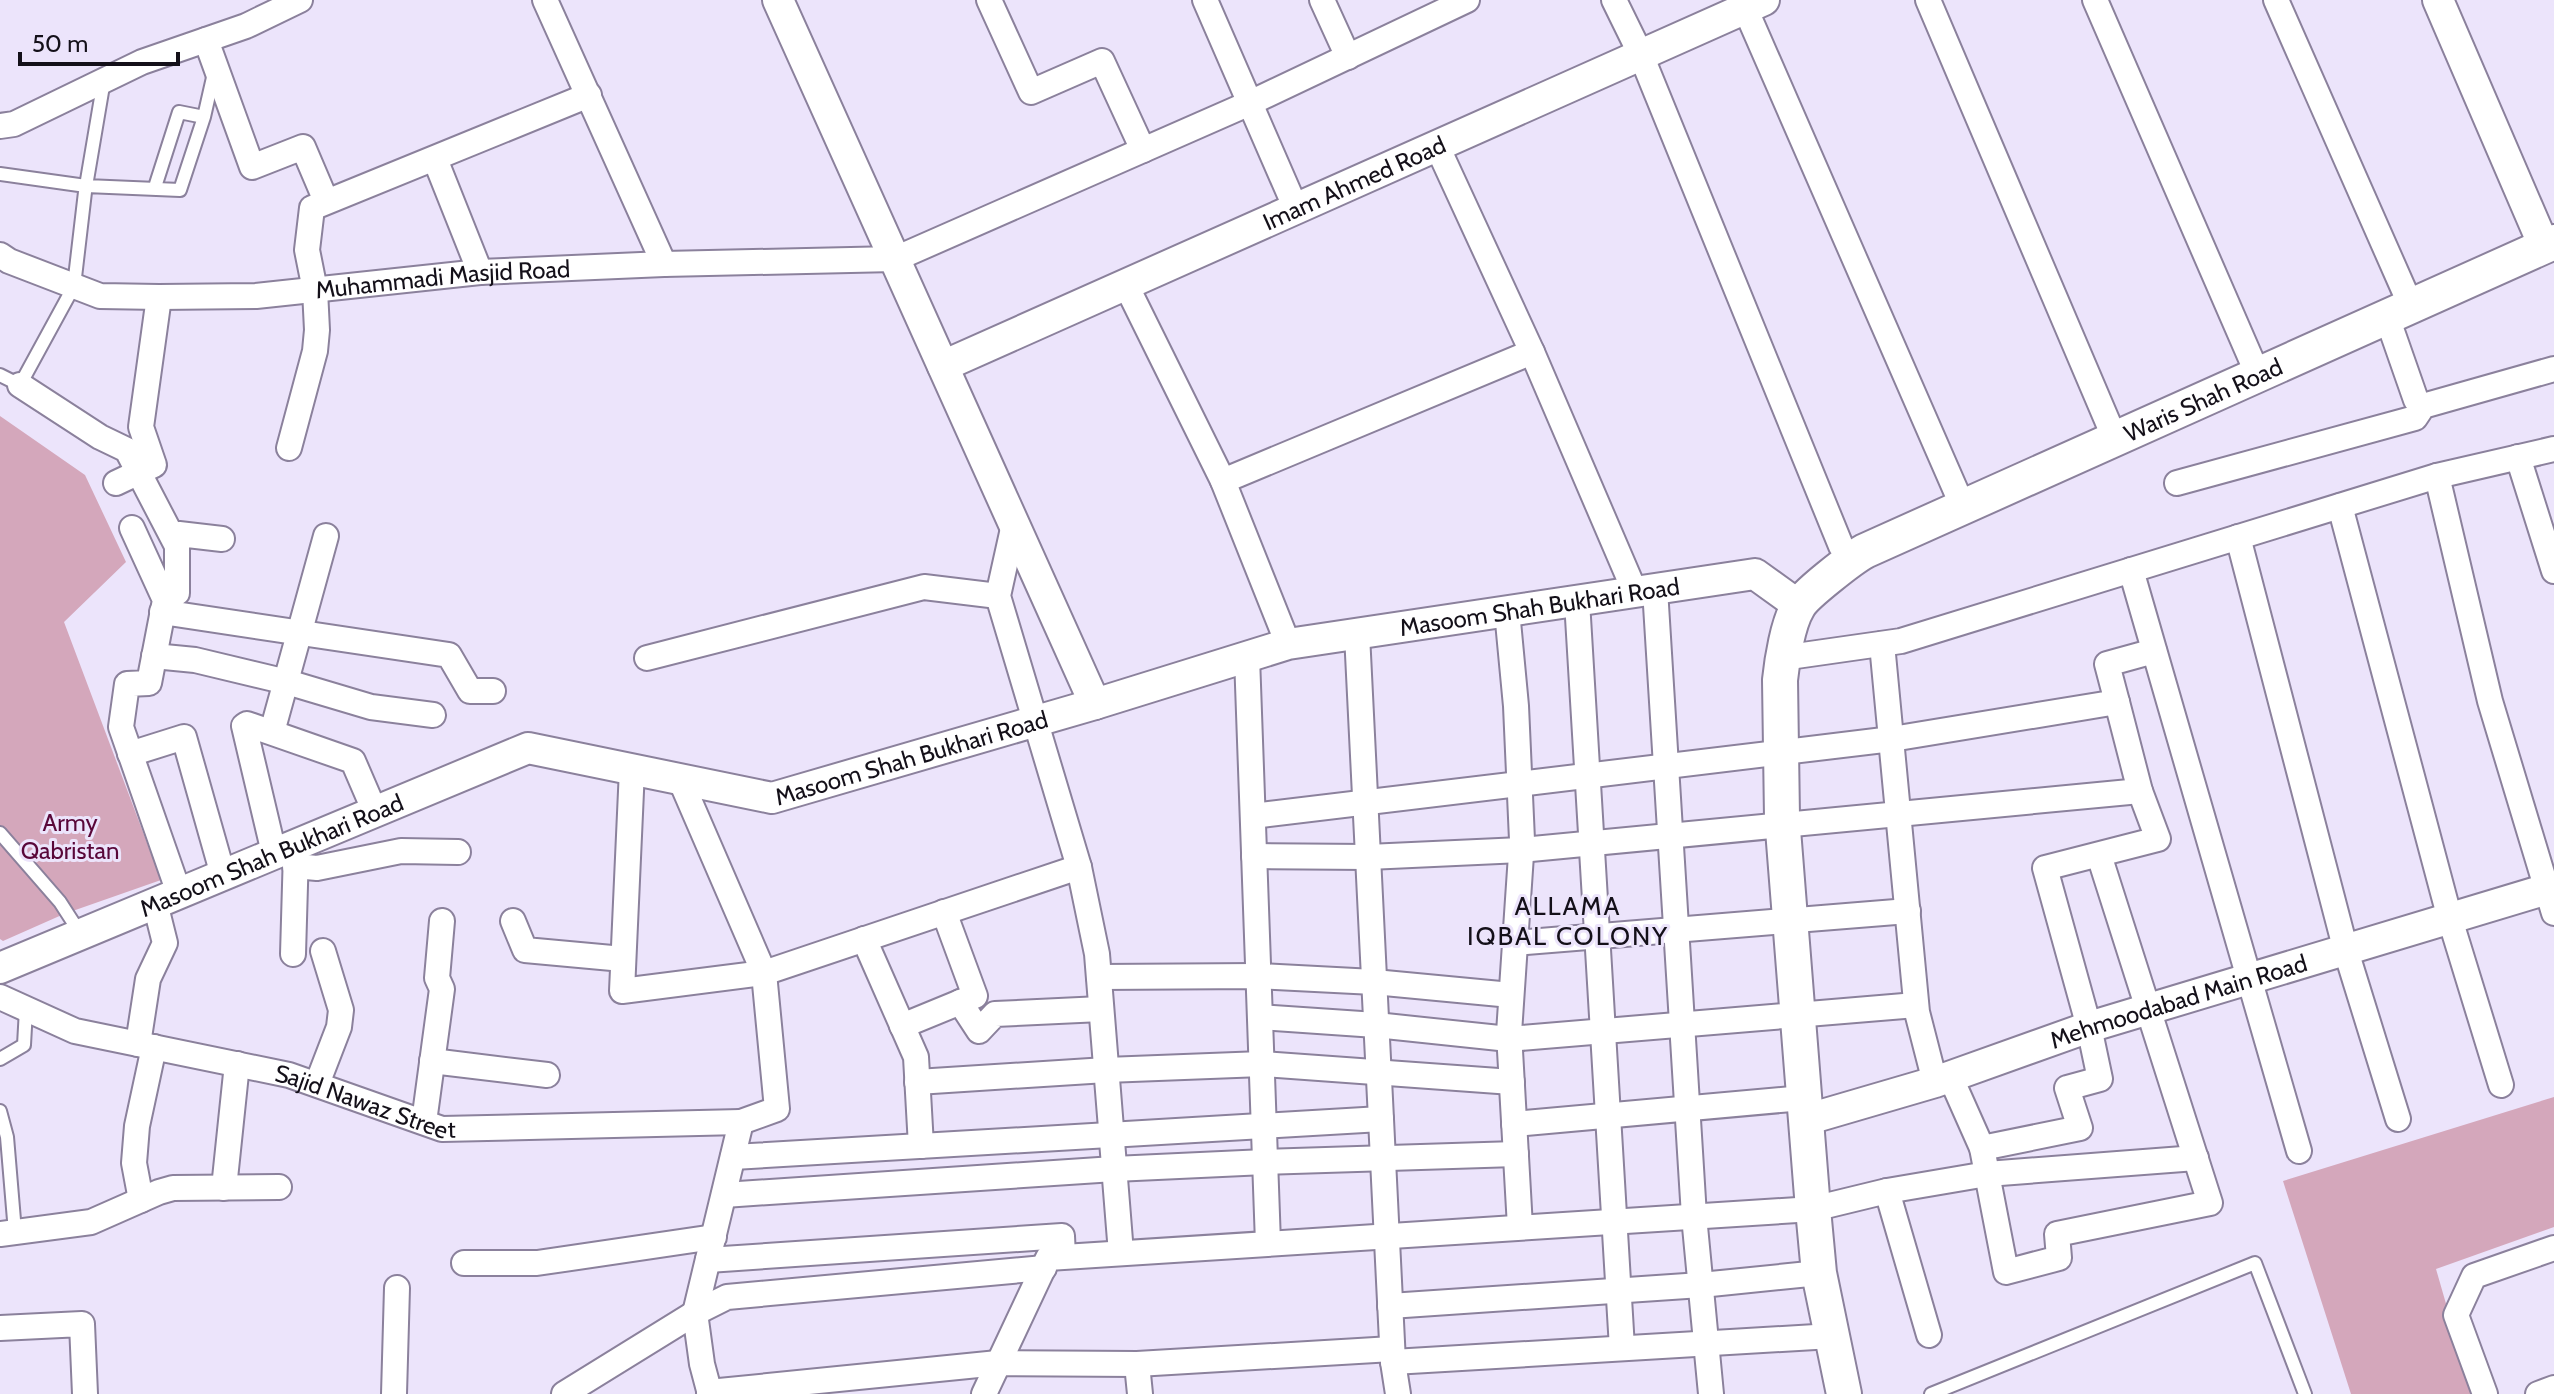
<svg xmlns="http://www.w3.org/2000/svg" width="2554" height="1394" font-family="Cabin,sans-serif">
	<rect width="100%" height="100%" fill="#ece4fb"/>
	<!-- green -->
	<path fill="#d4a7bb" d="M0,416L85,475L126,562L64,622L161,880L64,914L3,941L0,939Z
		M2554,1097V1227L2436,1269L2472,1394H2351L2283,1181Z"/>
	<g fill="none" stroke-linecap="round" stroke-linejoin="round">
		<defs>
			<path id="service" d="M0,174L86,186L180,190L204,117
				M155,187L179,112L204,117L214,73
				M0,375L20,385L74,286L85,192L104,80
				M0,833L60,902L80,933
				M0,1059L24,1045L26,1009
				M0,1111L7,1137L15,1232
				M1931,1394L2255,1263L2305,1394"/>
			<g id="minor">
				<path d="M545,0L664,264"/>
				<path d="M989,0L1031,92L1102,61L1143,150"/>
				<path d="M1205,0L1296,209"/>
				<path d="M1322,0L1348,57"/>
				<path d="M1614,0L1641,55L1841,546L1851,559"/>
				<path d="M1928,0L2115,439"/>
				<path d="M2095,0L2258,375"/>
				<path d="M2276,0L2411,306"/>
				<path d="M1745,8L1963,507"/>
				<path d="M206,40L252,167L303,147L326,201"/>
				<path d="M0,126L14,124L142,62L246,26L300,0"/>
				<path d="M1437,146L1532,352L1635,592"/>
				<path d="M435,159L480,272"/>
				<path id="s1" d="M0,255L9,261L100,296L159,297L256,296L480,272L664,264L895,259L1250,103L1467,0"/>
				<path d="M1126,285L1223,481L1288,644"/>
				<path d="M2387,317L2416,400L2423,406"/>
				<path d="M20,385L100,437L127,450L177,546V593L165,600"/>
				<path d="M289,448L315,351L317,330L315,290L307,250L312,208L589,95"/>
				<path d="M2518,457L2554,571"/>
				<path d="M2437,476L2490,701L2554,913"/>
				<path d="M1223,481L1532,352"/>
				<path d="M116,483L154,465L141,427L159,297"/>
				<path d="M2177,483L2415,418L2423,406L2554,369"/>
				<path d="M2340,506L2450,919L2501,1085"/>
				<path d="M1014,524L998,596L1079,867L1097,954L1121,1253"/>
				<path d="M132,528L165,600L149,683L127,684L121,727L179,893"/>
				<path d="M2238,537L2346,951L2398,1119"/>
				<path d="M177,546L179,534L222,539"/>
				<path d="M2131,570L2299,1151"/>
				<path d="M1655,589L1694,1216L1711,1394"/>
				<path d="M1577,601L1622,1348"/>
				<path d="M1507,611L1516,706L1522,840L1509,1033L1520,1227"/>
				<path d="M162,612L449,655L470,691H493"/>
				<path d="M1357,634L1393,1362L1398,1394"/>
				<path d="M1882,644L1917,1012L1935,1082"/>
				<path d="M154,656L195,660L287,682L371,707L433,715"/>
				<path d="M1247,657L1268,1243"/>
				<path d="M647,658L924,587L998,596"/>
				<path d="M1782,658L1901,641L2437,476L2554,449"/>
				<path d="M272,732L326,536"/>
				<path d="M130,754L184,737L223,875"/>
				<path d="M632,769L622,991L764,973L1079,867"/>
				<path d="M680,779L764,973L777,1109L741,1122L695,1313L702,1364L710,1394"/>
				<path d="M1253,816L1892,739L2117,702L2107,664L2154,651"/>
				<path d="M274,853L244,726L247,724L353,761L375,812"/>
				<path d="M1254,856L1368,857L1521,850L2140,791"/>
				<path d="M295,866L317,868L401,851L458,852"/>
				<path d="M513,921L525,950L623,959"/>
				<path d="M864,939L916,1057L921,1146"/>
				<path d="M1514,943L1908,911"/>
				<path d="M293,954L296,851"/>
				<path d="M1099,977L1258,976L1374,982L1511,995"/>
				<path id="s2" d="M0,997L75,1031L289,1075L442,1129L741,1122"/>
				<path d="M960,1002L979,1031L995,1014L1101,1009"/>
				<path d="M1260,1017L1376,1025L1509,1039L1916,1005"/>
				<path d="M902,1026L975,996L944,912"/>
				<path d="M138,1044L148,979L165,943L155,903"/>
				<path d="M432,1061L547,1075"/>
				<path d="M1950,1076L1982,1148L2006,1272L2059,1258L2057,1234L2210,1203L2099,855"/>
				<path d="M917,1082L1106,1070L1262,1064L1512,1082"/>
				<path d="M317,1084L339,1027L341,1010L323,951"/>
				<path d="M424,1122L442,989L437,978L442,921"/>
				<path d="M1514,1124L1803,1098"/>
				<path d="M1982,1148L2080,1128L2067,1088L2100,1079L2089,1027L2045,868L2158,839L2140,791L2117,702"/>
				<path d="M733,1157L1381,1119"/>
				<path d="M224,1188L237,1064"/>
				<path d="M1887,1191L1929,1335"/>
				<path d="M724,1195L1114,1169L1265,1162L1516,1154"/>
				<path d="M141,1200L134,1163L137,1126L154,1047"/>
				<path d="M0,1234L91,1222L159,1192L173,1188L279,1187"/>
				<path d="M708,1260L1062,1236L1063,1256"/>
				<path d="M464,1263H537L714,1237"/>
				<path d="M1390,1306L1701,1285L1819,1273"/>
				<path d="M0,1328L82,1324L85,1394"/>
				<path d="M1393,1362L1832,1336"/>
				<path d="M1137,1364L1140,1394"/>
				<path d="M709,1392L998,1363L1137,1364L1392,1349"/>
				<path d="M394,1394L397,1288"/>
				<path d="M564,1394L695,1313L727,1297L1044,1268"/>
				<path d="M984,1394L1048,1258L1813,1209L1887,1191L1987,1174L2196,1158"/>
				<path d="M2485,1394L2456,1315L2474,1276L2554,1248"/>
				<path d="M2538,1394L2554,1388"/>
			</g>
			<g id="tertiary">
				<path d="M778,0L1095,704"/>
				<path d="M2438,0L2544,246"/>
				<path id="s3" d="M943,366L1764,0"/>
				<path id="s4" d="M0,968L528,748L772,798L1095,704L1288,644L1755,574L1798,605"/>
				<path id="s5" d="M1805,1120L1935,1082L2089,1027L2554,887"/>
			</g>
			<g id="secondary">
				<path id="s6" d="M1844,1394L1819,1273L1813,1209L1782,817L1780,680C1782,660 1788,623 1798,607C1804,595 1852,558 1865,551L2554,242"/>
			</g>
		</defs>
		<!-- service casing -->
		<use href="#service" stroke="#8b819c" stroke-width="16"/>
		<!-- minor casing -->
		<use href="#minor" stroke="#8b819c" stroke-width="28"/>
		<!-- tertiary casing -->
		<use href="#tertiary" stroke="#8b819c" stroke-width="34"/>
		<!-- secondary casing -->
		<use href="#secondary" stroke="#8b819c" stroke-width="38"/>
		<!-- service -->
		<use href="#service" stroke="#fff" stroke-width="12"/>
		<!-- minor -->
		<use href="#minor" stroke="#fff" stroke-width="24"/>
		<!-- tertiary -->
		<use href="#tertiary" stroke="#fff" stroke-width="30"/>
		<!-- secondary -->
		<use href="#secondary" stroke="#fff" stroke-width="34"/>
	</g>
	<g text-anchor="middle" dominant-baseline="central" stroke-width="6" stroke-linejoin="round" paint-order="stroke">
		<!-- street labels -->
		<g font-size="24" fill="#141019" stroke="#ece4fb">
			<text stroke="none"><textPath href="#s3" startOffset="450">Imam Ahmed Road</textPath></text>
			<text stroke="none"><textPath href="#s1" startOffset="452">Muhammadi Masjid Road</textPath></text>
			<text stroke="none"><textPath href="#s6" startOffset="1252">Waris Shah Road</textPath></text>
			<text stroke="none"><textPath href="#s4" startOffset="1614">Masoom Shah Bukhari Road</textPath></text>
			<text stroke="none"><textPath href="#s4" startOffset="966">Masoom Shah Bukhari Road</textPath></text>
			<text stroke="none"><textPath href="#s4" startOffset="294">Masoom Shah Bukhari Road</textPath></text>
			<text stroke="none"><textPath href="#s5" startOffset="392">Mehmoodabad Main Road</textPath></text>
			<text stroke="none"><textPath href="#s2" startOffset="382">Sajid Nawaz Street</textPath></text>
		</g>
		<!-- park labels -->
		<g font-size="24" fill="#590739" stroke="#ece4fb">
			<text x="70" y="822">Army<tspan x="70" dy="28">Qabristan</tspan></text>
		</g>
		<!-- neighbourhood labels -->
		<g font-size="26" letter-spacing="2" fill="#141019" stroke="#ece4fb">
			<text x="1568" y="906">ALLAMA<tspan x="1568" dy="30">IQBAL COLONY</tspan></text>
		</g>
	</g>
	<!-- scale -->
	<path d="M20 52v12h158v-12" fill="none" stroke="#141019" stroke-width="4"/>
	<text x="32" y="52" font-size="24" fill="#141019" stroke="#ece4fb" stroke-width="6" paint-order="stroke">50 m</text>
</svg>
